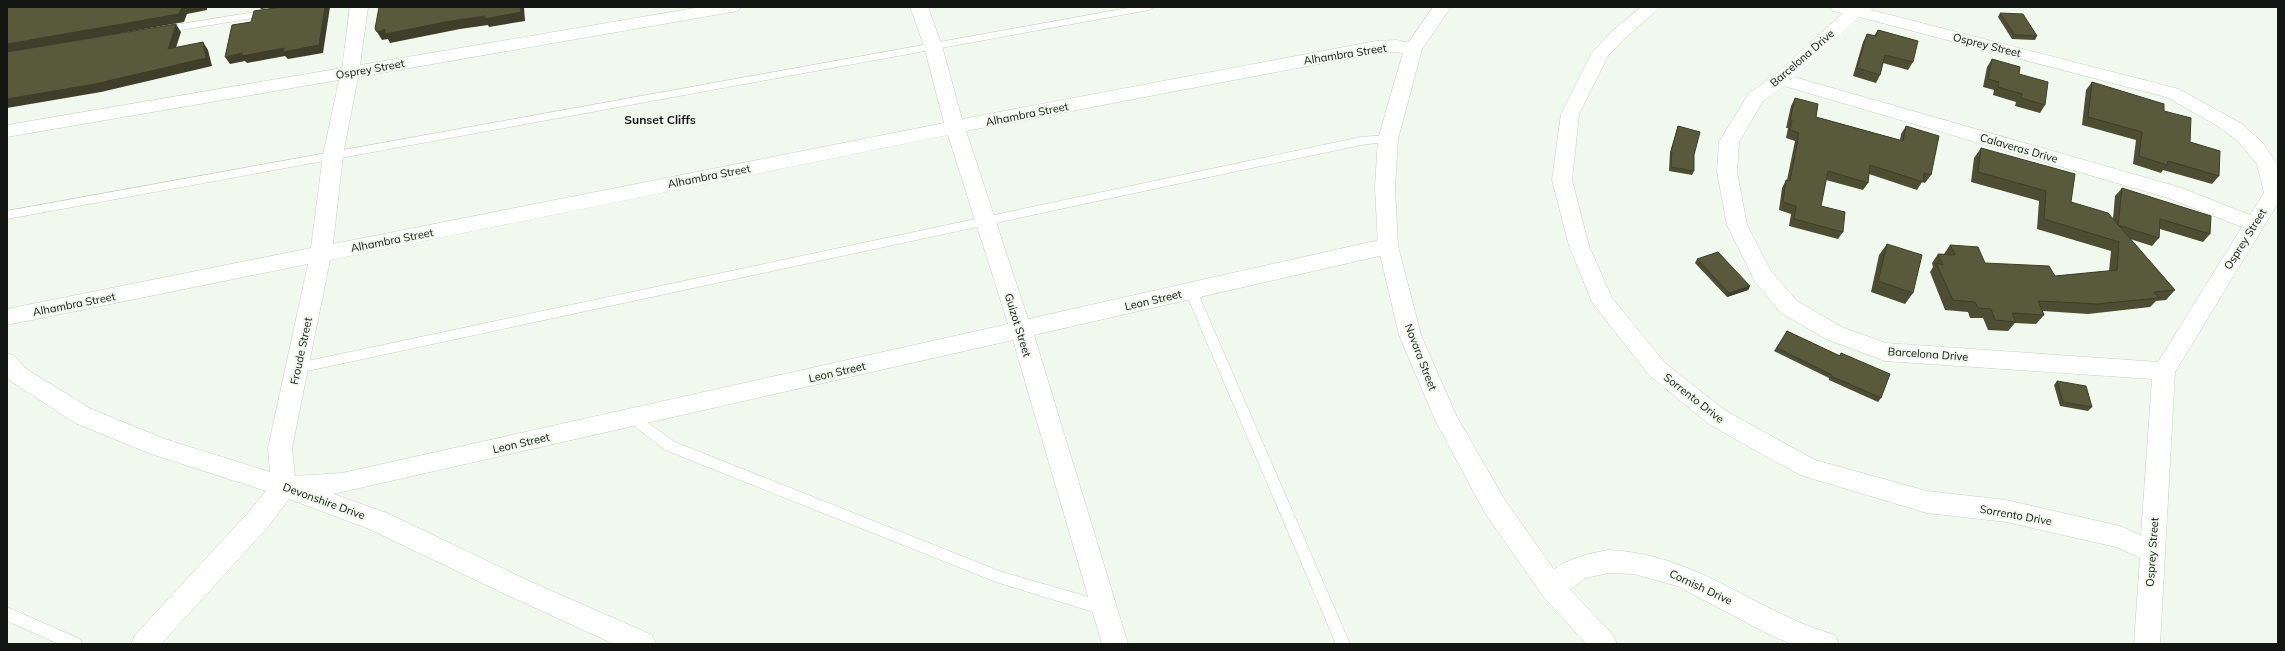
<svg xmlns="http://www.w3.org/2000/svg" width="2285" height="651" font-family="Mulish,sans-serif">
	<rect width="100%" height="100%" fill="#f1f8ee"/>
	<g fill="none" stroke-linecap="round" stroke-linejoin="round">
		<defs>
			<path id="service" d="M285,7H307L302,10L163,33L158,30L163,27Z
				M1133,7H1154L1149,10L7,219V211Z
				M1388,135L1392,137L1393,139L1392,141L1361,145L1228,173L298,373L294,371L292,368L294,365L298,363L1361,137Z
				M1191,287L1197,291L1350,644H1336L1185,291Z
				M634,413L675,442L1002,572L1103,601L1108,603L1110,608L1108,613L1103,615L996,582L665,450L629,422L628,418L629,414Z
				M7,607L80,639L82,644H59L7,621Z"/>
			<path id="minor" d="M350,7H368L360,65L701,7H741L738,11L732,12L358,77L343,155L333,244L944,123L924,46L910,7H928L942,46L962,119L1376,41L1397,40L1419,45L1422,49L1419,53L1413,55L1397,52L1376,53L966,131L1028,319L1388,238L1395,241L1398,246L1395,251L1388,254L1034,335L1128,644H1102L1013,340L333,494L387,513L527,580L652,635L656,644H614L509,596L369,529L289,499L266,529L161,644H131L135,635L248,513L266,491L151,454L75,423L9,380L7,378V353L15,356L25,368L91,409L165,439L270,472L268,448L308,264L7,325V309L311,248L323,155L339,80L7,137V125L342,68ZM948,135L1008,324L342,473L295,476L292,448L330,260Z
				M1641,7H1661L1624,39L1608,56L1579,114L1572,180L1589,246L1612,298L1665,363L1726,411L1815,460L1927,491L2006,500L2120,526L2141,535L2152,379L1885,361L1826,339L1781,313L1755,282L1727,225L1717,172L1719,142L1749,93L1775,75L1843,13L1833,11L1830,7H1873L1871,10L2179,89L2242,124L2263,143L2277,164L2278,203L2175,372L2160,644H2134L2140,558L2116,547L2006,522L1927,513L1800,475L1710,425L1649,375L1592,302L1569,246L1552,180L1561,114L1591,54L1612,31ZM1859,17L2166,97L2216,125L2239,142L2257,164L2264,193L2250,215L2182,188L1794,77ZM1784,86L2168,198L2242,227L2158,362L1886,343L1842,327L1797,301L1771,271L1747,225L1737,172L1739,142L1763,101Z
				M1608,550C1680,553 1729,590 1792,619C1806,626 1821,630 1835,635L1839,644H1792L1774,637L1677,586L1634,574L1608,573L1586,578L1561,596L1552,600L1543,596L1539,588C1551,562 1582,555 1608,550Z"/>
			<path id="tertiary" d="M1433,7H1451L1422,49L1398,139L1395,187L1398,246L1421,335L1457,417L1503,497L1561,580L1613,635L1617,644H1586L1543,596L1485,513L1435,420L1399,335L1378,246L1375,187L1378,139L1404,49Z"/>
		</defs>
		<!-- service casing -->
		<use href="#service" stroke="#c9cfc5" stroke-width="1"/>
		<!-- minor casing -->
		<use href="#minor" stroke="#c9cfc5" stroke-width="1"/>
		<!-- tertiary casing -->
		<use href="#tertiary" stroke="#c9cfc5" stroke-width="1"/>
		<!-- service -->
		<use href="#service" fill="#fff" fill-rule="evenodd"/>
		<!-- minor -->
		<use href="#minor" fill="#fff" fill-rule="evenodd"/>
		<!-- tertiary -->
		<use href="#tertiary" fill="#fff" fill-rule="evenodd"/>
	</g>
	<!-- wall -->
	<path fill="#4d4d34" d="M2000,13L2037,36L2035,40L2012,39L1998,17Z
		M1878,30L1913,62L1908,70L1883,63L1880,75L1876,83L1853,76L1863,42L1867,34L1874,36Z
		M1992,59L2019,74L2045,105L2040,113L2015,106L2016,102L1993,95L1994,90L1983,87L1987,67Z
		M2092,82L2164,111L2190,142L2219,176L2212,184L2163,170L2161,173L2133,164L2136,140L2082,125L2086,90Z
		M1795,98L1816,117L1900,140L1901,134L1906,126L1931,175L1925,183L1922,182L1917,190L1869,174L1868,183L1863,190L1826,180L1821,206L1843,232L1838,239L1789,226L1791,214L1779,210L1782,188L1786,180H1787L1795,141L1786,138L1788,128H1786L1791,106Z
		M1678,126L1694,155V171L1692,175L1669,171L1670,152Z
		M1981,148L2071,202L2113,219L2115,196L2122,188L2210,234L2203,242L2160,229L2159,238L2152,246L2130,239L2175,290L2166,300L2156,301L2150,307L2088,314L2043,311L2044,315L2036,324L2015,323L2008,331L1988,330L1983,318H1970L1968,312L1945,310L1930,272L1933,267L1932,263L1938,254H1944L1950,245L1985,263L2055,276L2109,271L2111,251L2037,229L2039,201L1971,182L1974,158Z
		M1887,244L1913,293L1905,304L1871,292L1879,255Z
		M1697,259L1750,286L1748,290L1727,297L1695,263Z
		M1787,331L1840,356L1841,353L1881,398L1878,402L1829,380V378L1774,351Z
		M2057,381L2092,407L2088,411L2060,406L2054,385Z"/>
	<!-- shaded-wall -->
	<path fill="#3e3e2a" d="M182,7H207V10L187,14L184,22L7,53V44Z
		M259,7H276L261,9Z
		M325,7H330L323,53L288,59L285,56L247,63L245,61L230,64L225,57L242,53L284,48Z
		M520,7H524L525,21L489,27L488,25L460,29L390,43L388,39L382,40L377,32L385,29L485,16Z
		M176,24L181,32L173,57L168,49Z
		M203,42L208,50L212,66L101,92L7,108V99Z
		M1750,286L1748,290L1727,297L1729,293Z"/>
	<!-- building -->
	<path fill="#59593c" stroke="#3e3e2a" d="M7,7H182L179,14L7,44Z
		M281,7H325L319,45L283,52L284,48L242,56V53L225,57L232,25L251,22L254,11Z
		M379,7H520L521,12L485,19V16L456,20L385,34V29L377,32L375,29Z
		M2000,13L2023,14L2037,36L2015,35Z
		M176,24L168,49L203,42L206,58L95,84L7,99V52Z
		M1878,30L1918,41L1913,62L1885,55L1880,75L1857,68L1867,34L1876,36Z
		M1992,59L2020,67L2019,74L2048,82L2045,105L2021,98L2022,94L1998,87L1999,82L1988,79Z
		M2092,82L2164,104V111L2191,118L2190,142L2220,151L2219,176L2168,161L2167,165L2139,156L2142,132L2088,117Z
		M1795,98L1818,104L1816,117L1903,141L1906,126L1939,136L1931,175L1924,173L1923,182L1870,165L1868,183L1828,171L1821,206L1845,212L1843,232L1794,219L1796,206L1783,202L1786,180L1790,181L1799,133L1790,130L1792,120H1790Z
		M1678,126L1700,132L1694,155V171L1671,167L1672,148Z
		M1981,148L2075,174L2071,202L2108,213L2175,290L2154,292L2159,298L2097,304L2038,301L2044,315L2012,313L2016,322L1995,320L1991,309L1978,308L1975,302L1953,300L1936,263L1943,265L1938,254L1955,255L1950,245L1978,247L1985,263L2049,266L2055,276L2117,270L2119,242L2044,219L2046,191L1978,172Z
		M2122,188L2211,216L2210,234L2160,219L2159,238L2118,225Z
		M1887,244L1922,255L1913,293L1878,281Z
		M1718,252L1750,286L1729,293L1697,259Z
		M1787,331L1840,356L1841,353L1890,374L1881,398L1831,376L1832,375L1777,348Z
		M2057,381L2086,386L2092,407L2063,402Z"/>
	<g text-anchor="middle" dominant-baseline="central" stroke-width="4" stroke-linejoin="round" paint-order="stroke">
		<!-- street labels -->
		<g font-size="11" fill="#131512" stroke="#f1f8ee">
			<text transform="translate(1987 45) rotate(14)">Osprey Street</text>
			<text transform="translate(1345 54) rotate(-9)">Alhambra Street</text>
			<text transform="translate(1802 58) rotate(-41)">Barcelona Drive</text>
			<text transform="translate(370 69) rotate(-10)">Osprey Street</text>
			<text transform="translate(1027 114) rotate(-11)">Alhambra Street</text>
			<text transform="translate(2019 148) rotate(16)">Calaveras Drive</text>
			<text transform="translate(709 176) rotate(-11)">Alhambra Street</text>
			<text transform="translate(2245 239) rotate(-58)">Osprey Street</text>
			<text transform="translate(392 240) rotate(-11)">Alhambra Street</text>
			<text transform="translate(1153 300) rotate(-13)">Leon Street</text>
			<text transform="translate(74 304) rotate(-11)">Alhambra Street</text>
			<text transform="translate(1018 325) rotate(73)">Guizot Street</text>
			<text transform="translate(301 351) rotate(-78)">Froude Street</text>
			<text transform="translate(1928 354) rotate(4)">Barcelona Drive</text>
			<text transform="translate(1421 357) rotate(69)">Novara Street</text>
			<text transform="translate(837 372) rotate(-13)">Leon Street</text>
			<text transform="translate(1694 398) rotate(38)">Sorrento Drive</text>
			<text transform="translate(521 443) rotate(-13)">Leon Street</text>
			<text transform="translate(324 501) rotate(20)">Devonshire Drive</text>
			<text transform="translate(2016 515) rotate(10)">Sorrento Drive</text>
			<text transform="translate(2152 552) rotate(-86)">Osprey Street</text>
			<text transform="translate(1701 587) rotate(25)">Cornish Drive</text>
		</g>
		<!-- neighbourhood labels -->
		<g font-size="12" font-weight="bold" fill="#131512" stroke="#f1f8ee">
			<text x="660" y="119">Sunset Cliffs</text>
		</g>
	</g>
	<!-- border -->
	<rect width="2285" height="651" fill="none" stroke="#131512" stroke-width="16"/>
</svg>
